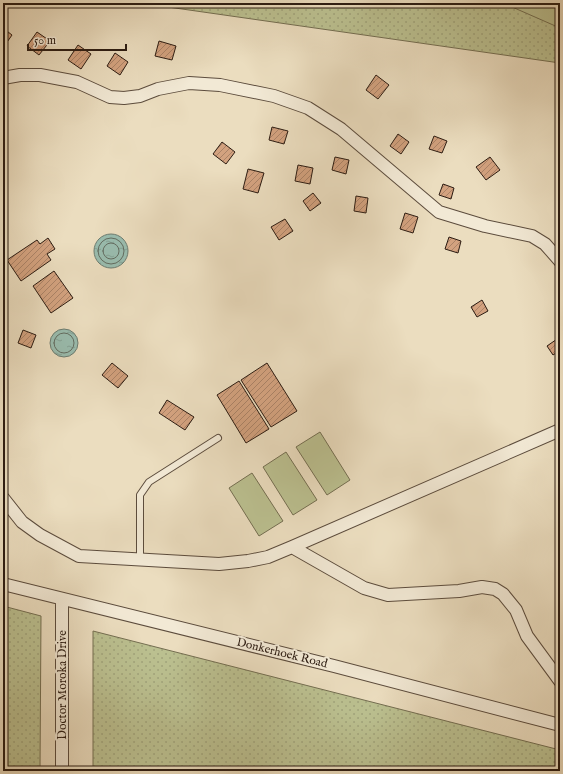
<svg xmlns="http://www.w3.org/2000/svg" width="563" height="774" font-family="'IM FELL English',serif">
	<defs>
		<pattern id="grass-dots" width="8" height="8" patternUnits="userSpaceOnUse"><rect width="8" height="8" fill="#bbc090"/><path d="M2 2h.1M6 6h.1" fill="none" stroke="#a1a47b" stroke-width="1.8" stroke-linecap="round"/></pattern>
		<pattern id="water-ripples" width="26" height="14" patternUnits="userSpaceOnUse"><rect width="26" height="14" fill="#99bcae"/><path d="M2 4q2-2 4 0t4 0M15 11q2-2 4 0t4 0" fill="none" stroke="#84a195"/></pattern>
		<pattern id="building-hatch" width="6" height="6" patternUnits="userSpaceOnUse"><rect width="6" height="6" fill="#d3a27f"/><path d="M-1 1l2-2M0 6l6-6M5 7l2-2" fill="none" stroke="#ab8367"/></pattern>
	</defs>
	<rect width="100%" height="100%" fill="#ebddbf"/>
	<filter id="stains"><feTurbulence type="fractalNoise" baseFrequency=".005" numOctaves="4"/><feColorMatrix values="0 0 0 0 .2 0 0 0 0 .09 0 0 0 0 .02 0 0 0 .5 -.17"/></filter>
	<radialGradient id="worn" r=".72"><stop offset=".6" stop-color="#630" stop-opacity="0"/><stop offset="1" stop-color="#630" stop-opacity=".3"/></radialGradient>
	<!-- grass -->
	<path fill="url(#grass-dots)" stroke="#746e51" d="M140,3H560V63Z
		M3,606L41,616L40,771H3Z
		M93,631L560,750V771H93Z"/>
	<!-- park -->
	<path fill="#bbc090" stroke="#746e51" d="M503,3H560V28Z
		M320,432L350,480L327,495L296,447Z
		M286,452L317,500L293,515L263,467Z
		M252,473L283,521L259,536L229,488Z"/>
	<!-- water -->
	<path fill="url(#water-ripples)" stroke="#6d7c70" d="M94 251a17 17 0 1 1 34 0a17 17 0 1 1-34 0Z
		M50 343a14 14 0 1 1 28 0a14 14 0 1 1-28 0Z"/>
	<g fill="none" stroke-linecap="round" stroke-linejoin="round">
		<!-- shore -->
		<path stroke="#626c60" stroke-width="1" d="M98 251a13 13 0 1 1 26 0a13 13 0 1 1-26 0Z
			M103 251a8 8 0 1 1 16 0a8 8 0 1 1-16 0Z
			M54 343a10 10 0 1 1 20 0a10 10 0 1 1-20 0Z"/>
	</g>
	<!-- building -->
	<path fill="url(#building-hatch)" stroke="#2c1c12" d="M3,28L12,35L3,48Z
		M37,32L50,41L39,55L27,46Z
		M159,41L176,46L172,60L155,56Z
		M78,45L91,54L81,69L68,60Z
		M115,53L128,62L120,75L107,66Z
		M376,75L389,85L378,99L366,90Z
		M272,127L288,131L284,144L269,140Z
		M398,134L409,142L401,154L390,146Z
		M434,136L447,141L442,153L429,149Z
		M222,142L235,152L226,164L213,154Z
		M335,157L349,160L346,174L332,170Z
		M490,157L500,170L486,180L476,167Z
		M298,165L313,168L310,184L295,181Z
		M248,169L264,173L258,193L243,189Z
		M443,184L454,188L451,199L439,195Z
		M313,193L321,203L310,211L303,201Z
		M356,196L368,198L366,213L354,211Z
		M405,213L418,217L413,233L400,229Z
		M285,219L293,231L279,240L271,227Z
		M449,237L461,241L458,253L445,249Z
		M48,238L55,249L47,254L51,260L21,281L7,260L37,240L40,244Z
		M54,271L73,298L51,313L33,286Z
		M482,300L488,311L477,317L471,307Z
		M23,330L36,335L31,348L18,343Z
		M560,337V359L556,353L553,355L547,346Z
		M112,363L128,376L118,388L102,375Z
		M267,363L297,411L271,427L241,380Z
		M239,381L269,429L246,443L217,395Z
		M167,400L194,417L185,430L159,413Z"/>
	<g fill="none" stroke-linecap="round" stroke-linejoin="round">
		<defs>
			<path id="lane" d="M140,560V495L149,482L218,438"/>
			<path id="street" d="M3,78L20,75H40L61,79L77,82L110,97L124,98L140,96L158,89L189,83L220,85L274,96L308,108L341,129L439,212L485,226L532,236L545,244L560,261
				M3,498L22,522L40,535L79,556L219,564L248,561L268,557L292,547L560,430
				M292,547L364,588L388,595L459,591L482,587L495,589L503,594L516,610L527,636L560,681
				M3,584L334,666L560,725
				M62,771V599"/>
		</defs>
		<!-- lane casing -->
		<use href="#lane" stroke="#5c4c3d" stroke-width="8"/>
		<!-- street casing -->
		<use href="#street" stroke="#5c4c3d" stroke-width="14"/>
		<!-- lane -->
		<use href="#lane" stroke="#f2e9d5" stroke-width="6"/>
		<!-- street -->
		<use href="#street" stroke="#f2e9d5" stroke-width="12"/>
	</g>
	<g text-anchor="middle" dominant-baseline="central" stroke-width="4" stroke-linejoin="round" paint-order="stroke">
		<!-- street labels -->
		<g font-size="12" fill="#2c1c12" stroke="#f2e9d5">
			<text transform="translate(282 653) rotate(14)">Donkerhoek Road</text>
			<text transform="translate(62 685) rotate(-90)">Doctor Moroka Drive</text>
		</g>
	</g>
	<!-- margin -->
	<rect width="563" height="774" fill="none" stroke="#ebddbf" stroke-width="16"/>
	<rect x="4" y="4" width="555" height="766" fill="none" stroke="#2c1c12" stroke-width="2"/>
	<rect x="8" y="8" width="547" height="758" fill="none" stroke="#2c1c12"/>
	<!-- scale -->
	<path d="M28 44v6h98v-6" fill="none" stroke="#2c1c12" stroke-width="2"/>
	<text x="34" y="44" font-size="12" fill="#2c1c12" stroke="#f2e9d5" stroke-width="3" paint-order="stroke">50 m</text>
	<rect width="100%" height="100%" filter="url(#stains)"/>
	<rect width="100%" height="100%" fill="url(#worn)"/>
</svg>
